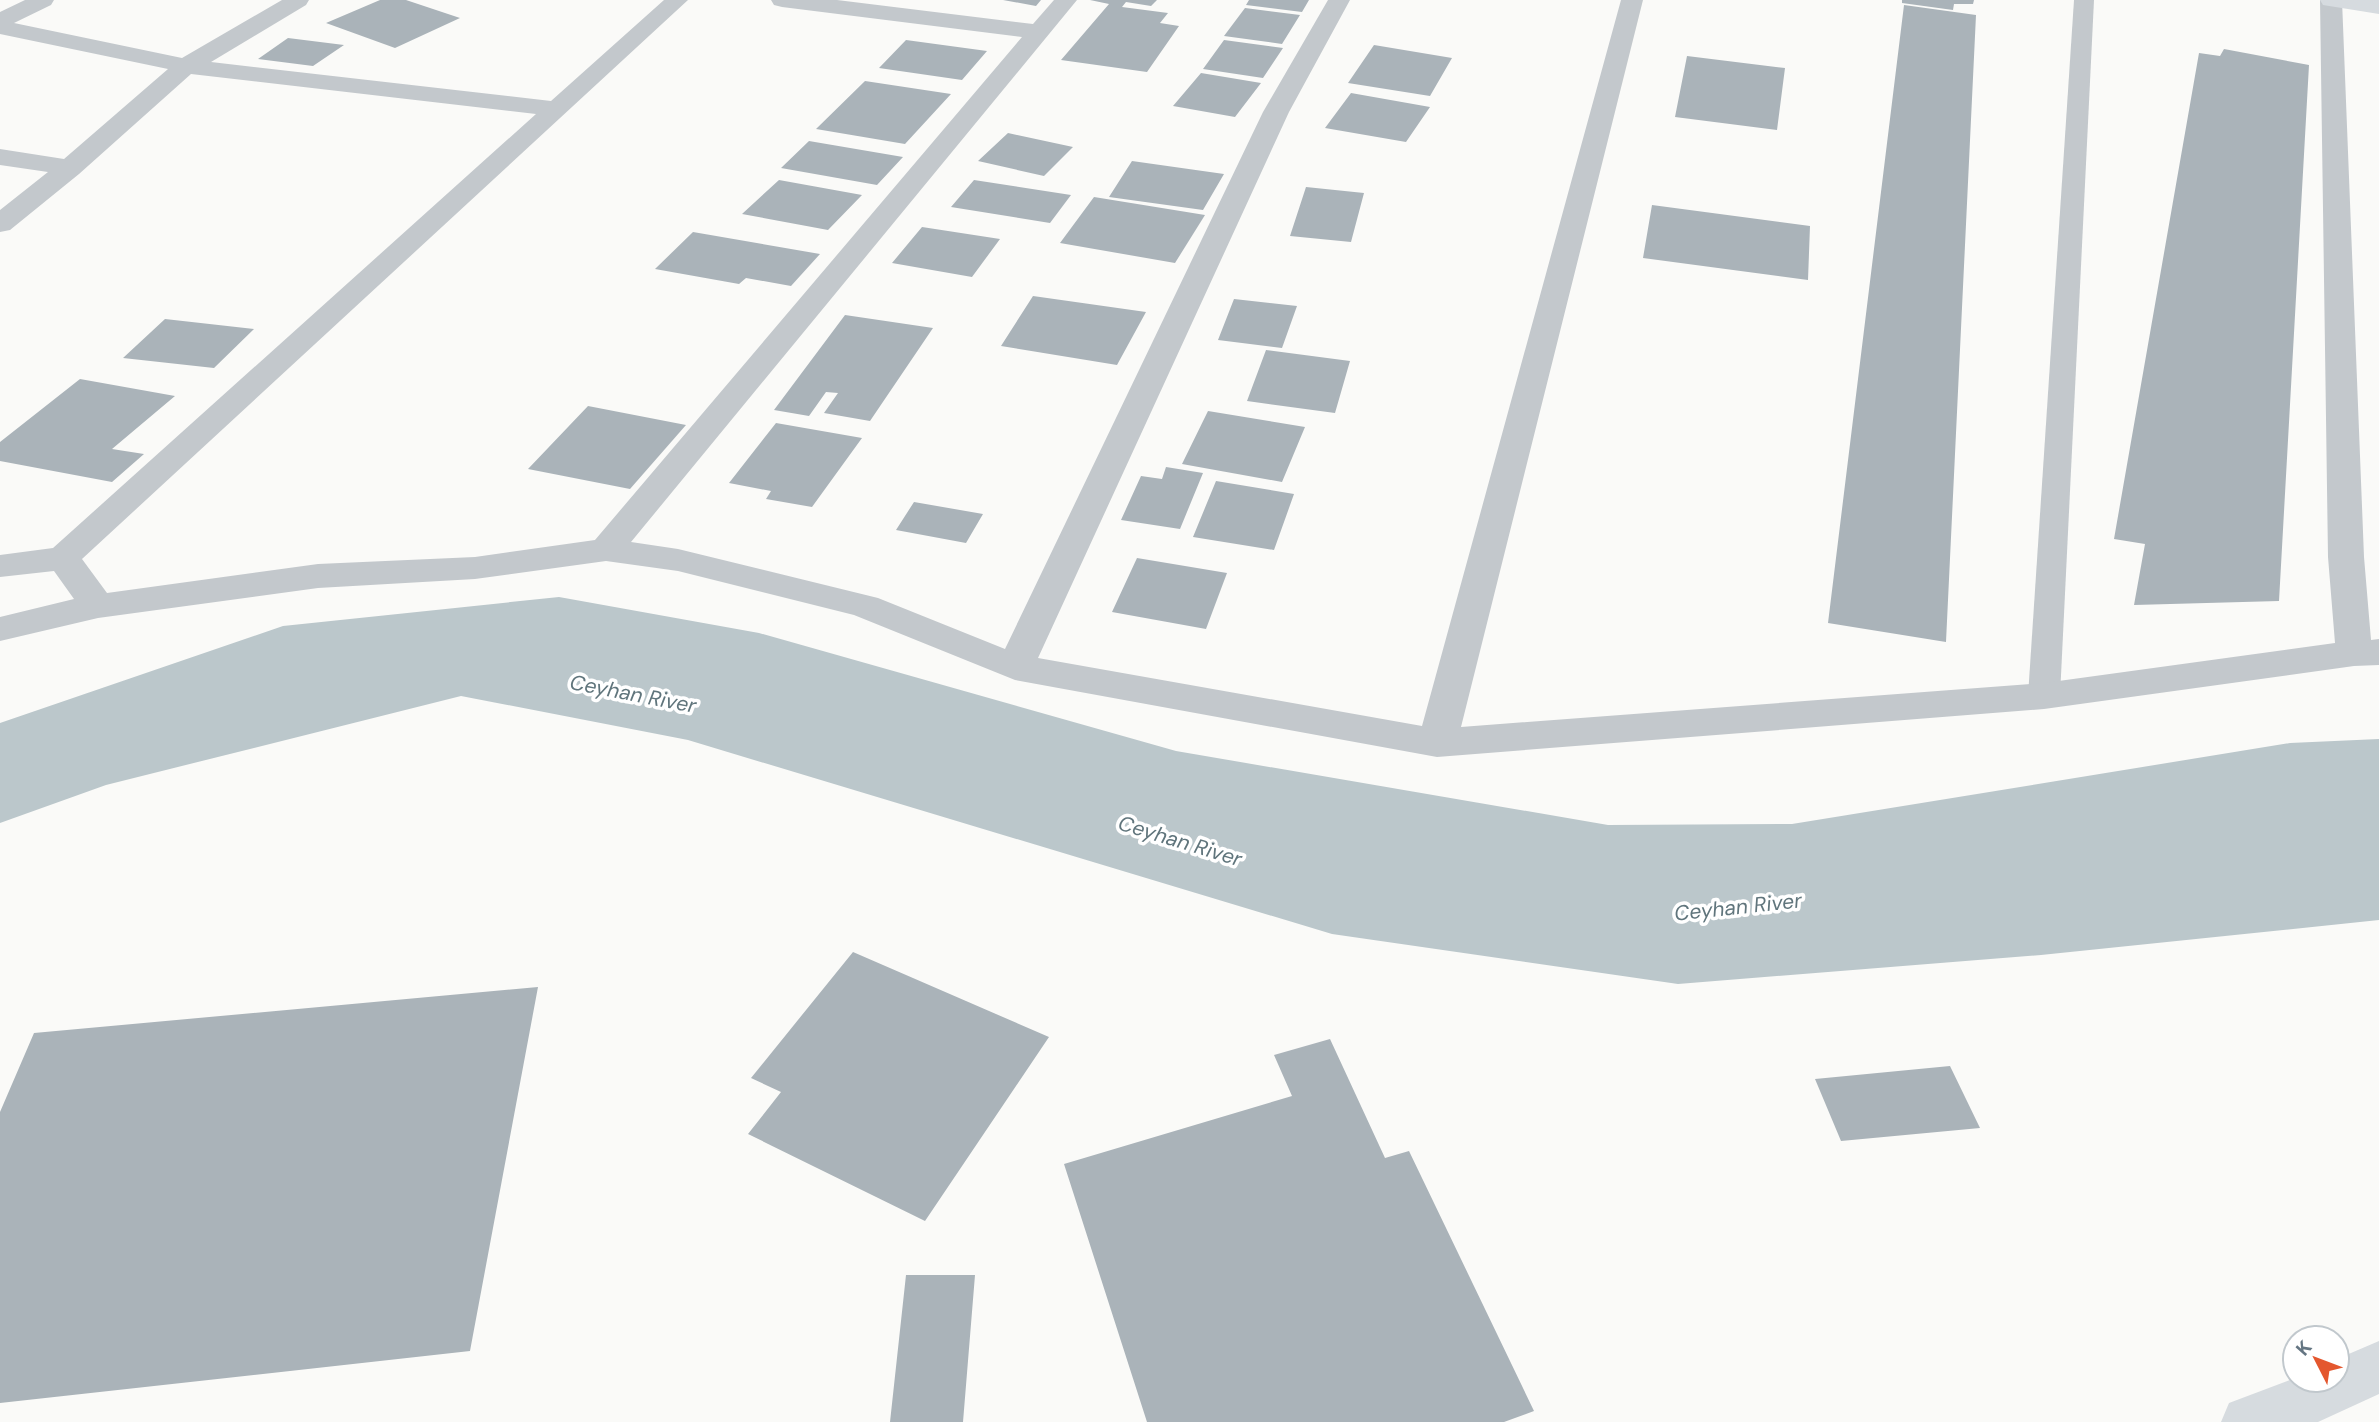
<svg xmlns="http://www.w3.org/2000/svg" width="2379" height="1422" font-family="'DM Sans',sans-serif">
	<rect width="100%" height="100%" fill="#fafaf8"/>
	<!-- water -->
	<path fill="#bbc7cb" d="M559,597L759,633L1176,751L1608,825L1792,824L2290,743L2379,739V920L2041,955L1678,984L1332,934L688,740L461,696L106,785L0,823V723L283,626Z"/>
	<!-- building -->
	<path fill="#aab3b9" d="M380,0H406L460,18L395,48L326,23Z
		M1003,0H1041L1036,6Z
		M1090,0H1157L1151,6L1126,2L1122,7L1168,13L1160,23L1179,26L1147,72L1061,60L1109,4Z
		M1249,0H1309L1302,12L1246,5Z
		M1902,0H1974L1973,4H1954L1953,10L1902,3Z
		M1904,5L1976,15L1946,642L1828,623Z
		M1245,8L1300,15L1282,44L1224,36Z
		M288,38L344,45L313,66L258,59Z
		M906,40L987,51L962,80L879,68Z
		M1224,40L1283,48L1263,78L1203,69Z
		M1374,45L1452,58L1430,96L1348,83Z
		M2224,49L2309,65L2279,601L2134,605L2145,544L2114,539L2199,53L2220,56Z
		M1687,56L1785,68L1777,130L1675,117Z
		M1201,73L1261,83L1235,117L1173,106Z
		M865,81L951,94L905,144L816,129Z
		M1351,93L1430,107L1406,142L1325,128Z
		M1008,133L1073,147L1044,176L978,161Z
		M809,141L903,157L877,185L781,168Z
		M1132,161L1224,174L1203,210L1109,197Z
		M779,180L862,195L828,230L742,214Z
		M974,180L1071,195L1050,223L951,207Z
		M1306,187L1364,193L1351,242L1290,236Z
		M1094,197L1205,215L1175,263L1060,243Z
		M1652,205L1810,226L1808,280L1643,258Z
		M922,227L1000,239L972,277L892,263Z
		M693,232L820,254L791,286L746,278L739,284L655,269Z
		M1033,296L1146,312L1117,365L1001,346Z
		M1234,299L1297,306L1282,348L1218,340Z
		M845,315L933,328L870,421L824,413L838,393L826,392L809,416L774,410Z
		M165,319L254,329L214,368L123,358Z
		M1266,350L1350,361L1335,413L1247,401Z
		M80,379L175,396L112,449L144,454L112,482L0,461V442Z
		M588,406L686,425L630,489L528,469Z
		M1208,411L1305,427L1282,482L1182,464Z
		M776,423L862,438L812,507L766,499L771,491L729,483Z
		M1166,467L1203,473L1180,529L1121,520L1141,476L1162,479Z
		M1216,481L1294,494L1274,550L1193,537Z
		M914,502L983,514L966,543L896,530Z
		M1137,558L1227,573L1206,629L1112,612Z
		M853,952L1049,1037L925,1221L748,1134L781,1092L751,1078Z
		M538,987L470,1351L0,1403V1112L34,1033Z
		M1330,1039L1385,1158L1409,1151L1534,1411L1504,1422H1147L1064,1164L1292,1096L1274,1055Z
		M1950,1066L1980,1128L1841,1141L1815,1079Z
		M906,1275H975L963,1422H890Z"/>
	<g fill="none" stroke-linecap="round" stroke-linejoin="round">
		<!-- lane -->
		<path fill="#c3c8cc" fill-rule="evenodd" d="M2074,0H2094L2060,696L2056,704L2044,708L2032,704L2028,696Z"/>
		<!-- street -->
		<path fill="#c3c8cc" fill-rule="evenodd" d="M25,0H54L51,5L14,23L182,58L282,0H309L306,5L211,62L551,101L664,0H688L82,559L107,593L318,564L475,557L595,540L1022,37L782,7L774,5L771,0H837L1033,24L1054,0H1077L631,542L678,549L878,598L1005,649L1263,112L1328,0H1350L1289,112L1038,658L1422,726L1621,0H1643L1461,727L2044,683L2335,643L2328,557L2320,0H2342L2364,557L2371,640L2379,639V665L2354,666L2044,709L1437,757L1015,680L854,615L678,571L606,561L475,579L318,588L98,618L0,641V617L74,599L54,571L0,577V555L53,548L536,114L191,74L79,174L10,230L0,232V210L48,172L0,165V149L64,159L168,69L0,34V12Z"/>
		<!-- secondary -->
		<path fill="#d6dbdf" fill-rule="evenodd" d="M2320,0H2379V14L2323,5Z"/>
		<!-- highway -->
		<path fill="#d6dbdf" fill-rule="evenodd" d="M2379,1341V1394L2318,1422H2221L2229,1403L2295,1378V1380H2337V1359Z"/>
	</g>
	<g text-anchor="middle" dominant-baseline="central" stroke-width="7" stroke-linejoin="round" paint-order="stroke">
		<!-- water labels -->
		<g font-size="21" font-style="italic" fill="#60757c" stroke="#fff">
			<text transform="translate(633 694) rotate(11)">Ceyhan River</text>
			<text transform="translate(1180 841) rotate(17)">Ceyhan River</text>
			<text transform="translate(1738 907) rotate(-6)">Ceyhan River</text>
		</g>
	</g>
	<!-- north arrow -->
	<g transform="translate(2316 1359) rotate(312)"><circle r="33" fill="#ffffff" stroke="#c1c8cd" stroke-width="2"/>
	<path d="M0-5L12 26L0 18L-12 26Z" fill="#e4572e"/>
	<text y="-10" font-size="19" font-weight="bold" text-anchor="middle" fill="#657683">K</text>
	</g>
</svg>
